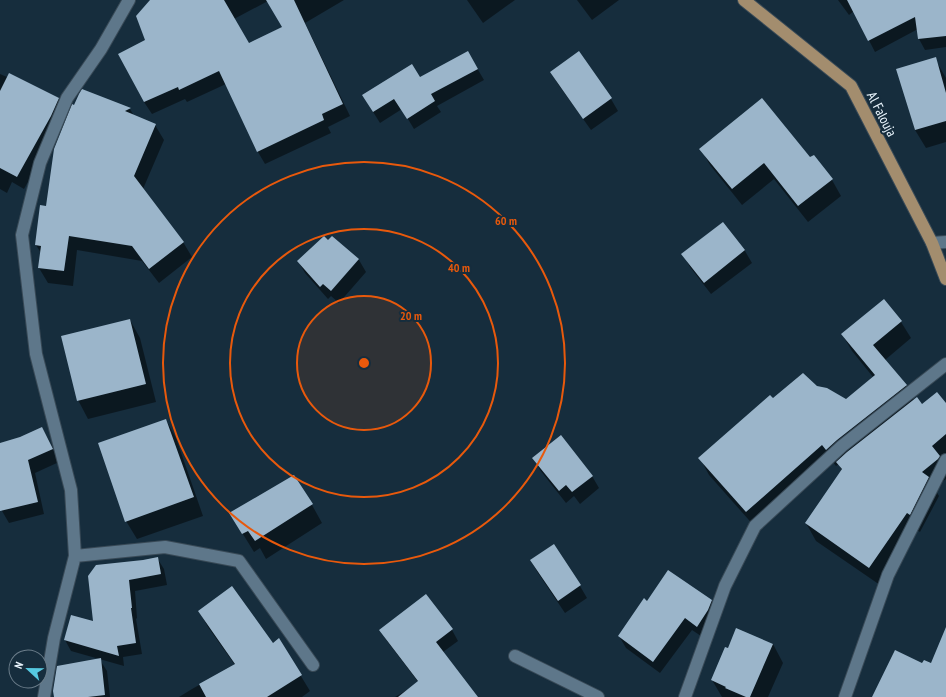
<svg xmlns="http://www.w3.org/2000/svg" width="946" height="697" viewBox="0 0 946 697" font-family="'PT Sans Narrow',sans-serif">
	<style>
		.shadow { fill: #0007; fill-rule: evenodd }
		.building { fill: #9bb5ca }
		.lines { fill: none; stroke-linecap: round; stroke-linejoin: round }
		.minor-casing { stroke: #394a57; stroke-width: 14 }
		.major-casing { stroke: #394a57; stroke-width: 14 }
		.minor { stroke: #5e778a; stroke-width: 12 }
		.major { stroke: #a38d6e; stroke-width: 12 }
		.ring { fill: none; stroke: #e8590c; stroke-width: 2 }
		.labels { text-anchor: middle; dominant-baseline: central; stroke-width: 4; stroke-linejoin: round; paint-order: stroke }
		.street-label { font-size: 14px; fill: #eaf5fd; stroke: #162d3d }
		.centre { fill: #e8590c; stroke: #162d3d; stroke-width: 2 }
		.ring-label { font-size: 12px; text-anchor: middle; font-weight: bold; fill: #e8590c; stroke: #162d3d; stroke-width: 4; stroke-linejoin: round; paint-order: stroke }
	</style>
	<rect width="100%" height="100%" fill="#162d3d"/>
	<path class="shadow" d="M152,0H344L305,23L350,116L328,127L331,133L265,164L258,152L226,84L187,102L185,99L152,114L144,102L146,40ZM268,1L283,27L249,44L234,19Z
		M467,0H515L483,23Z
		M577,0H619L592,20Z
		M838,0H946V47L925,50L919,39L918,29L875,52L854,11L849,15Z
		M935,59L946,78V142L926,148L915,130L898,70Z
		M474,63L484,80L437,106L441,112L414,129L402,109L380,123L370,107L420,78Z
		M551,72L611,99L618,111L591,130L558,84Z
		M0,74L58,99L65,111L58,128L24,189L12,182L7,193L0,189Z
		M83,90L130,109L134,116L155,125L164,140L143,189L183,242L192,257L159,283L142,261L77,250L73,286L48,283L39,268L41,253L36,245L75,107Z
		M701,149L810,159L832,180L841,196L808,222L774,179L742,205L710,165Z
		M723,223L745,251L752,263L711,294L690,267L683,254Z
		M332,237L359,260L366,272L339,303L331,296L328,299L305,273L298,261L328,242Z
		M130,320L140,338L156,402L88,419L78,400Z
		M901,322L911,338L885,360L906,386L914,400L922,405H946V479L934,488L939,496L920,532L917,530L880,585L816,541L806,523L842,471L839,464L836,466L832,461L756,528L709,475L700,458L772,399L816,387L846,400L873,377L852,351L842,334Z
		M166,420L176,438L203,516L137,539L126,521Z
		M42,428L49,440L59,462L35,473L44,514L9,523L2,511V508H0V444L20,438Z
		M533,458L592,476L599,488L580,504L574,496L566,503L540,470Z
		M312,505L322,523L266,559L260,548L254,552L233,518Z
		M553,546L580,586L587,598L565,613L538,573L531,561Z
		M157,558L164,569L167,585L135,591L137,618L136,619L142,654L123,657L124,666L71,651L65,640L94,623L89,577Z
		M425,596L452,630L458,641L443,652L477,697H395L419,683L387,641L381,631Z
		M711,600L719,613L704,638L692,630L660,673L626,648L619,636L648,602Z
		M199,611L273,644L279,640L310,691L302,697H179L192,689L235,665L208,627Z
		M773,644L783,663L768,697H722L712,680Z
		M100,660L107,671L110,697H55Z"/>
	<path class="building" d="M150,0H224L249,43L282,27L266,0H294L343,104L322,114L324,120L257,152L219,71L179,90L178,87L144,102L118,54L145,40L136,16Z
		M847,0H946V36L918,39L915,17L868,41Z
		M468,51L478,69L431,94L435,101L407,119L394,99L373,112L362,95L412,64L420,77Z
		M579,51L612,98L583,119L550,72Z
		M936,57L946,93V121L915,130L896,69Z
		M9,73L59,98L51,116L17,177L0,168V91Z
		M82,89L131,108L125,111L156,124L134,176L184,242L149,269L132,246L69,236L64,271L38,268L41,246L35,245L40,205L46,206L54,149L72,104L74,105L79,94Z
		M762,98L810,157L814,155L833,179L798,206L764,163L732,189L699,149Z
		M723,222L745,250L704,283L681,254Z
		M324,236L328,240L332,236L359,259L331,291L323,284L320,287L297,261Z
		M884,299L902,321L873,345L907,385L837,440L826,450L822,445L746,512L698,458L770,395L773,398L803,373L817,386L827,388L846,399L875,375L841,334Z
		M130,319L146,384L77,401L61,336Z
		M937,392L946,403V434L932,446L940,456L938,459L922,472L929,477L910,515L907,513L869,568L805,523L842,469L836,462L847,452L917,397L922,404Z
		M166,419L194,497L125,522L98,443Z
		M42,427L53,449L28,460L38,502L0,511V443L20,437Z
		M561,435L593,476L572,492L566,485L559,491L532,458Z
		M294,475L313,504L255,541L248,531L242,534L229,513Z
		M554,544L581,585L558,601L530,560Z
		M158,557L161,574L129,580L132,608H131L136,643L117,646L119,656L64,640L71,615L93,621L88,576L96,565L143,560Z
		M668,570L712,600L708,610L697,627L685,618L653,662L618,636L644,598L647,601Z
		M232,586L273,643L279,638L302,675L267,697H206L199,684L235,664L198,611Z
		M426,594L453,629L436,642L478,697H398L418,681L379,630Z
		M946,627V697H872L895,650L922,663L924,660L931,663Z
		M736,628L773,644L750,697H746L725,688L726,687L711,680L725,647L728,648Z
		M101,658L105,695L88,697H54L53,691L57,666Z"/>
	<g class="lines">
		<g class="minor-casing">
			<path id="minor" d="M932,243L946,242
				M75,556L165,547L239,561L313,665
				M515,656L598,697
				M44,697L54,638L75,556L71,490L36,354L22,235L40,163L67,98L101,49L129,0
				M685,697L725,586L755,526L842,446L946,364
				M845,697L888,575L946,460"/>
		</g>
		<g class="major-casing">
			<path id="major" d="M744,0L851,86L932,243L946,279"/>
		</g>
		<use href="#minor" class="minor"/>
		<use href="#major" class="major"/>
	</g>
	<circle cx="364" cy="363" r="67" fill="#e8590c" fill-opacity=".12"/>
	<g class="ring">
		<circle cx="364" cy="363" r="67"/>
		<circle cx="364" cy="363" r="134"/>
		<circle cx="364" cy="363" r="201"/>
	</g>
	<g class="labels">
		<g class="street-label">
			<text transform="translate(882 114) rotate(63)">Al Falouja</text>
		</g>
	</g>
	<circle cx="364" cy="363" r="6" class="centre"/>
	<g class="ring-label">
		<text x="506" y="225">60 m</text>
		<text x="459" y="272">40 m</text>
		<text x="411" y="320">20 m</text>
	</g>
	<g transform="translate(28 669) rotate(292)"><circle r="19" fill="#162d3d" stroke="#6b7d8a"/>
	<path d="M0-3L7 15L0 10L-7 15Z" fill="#56c9e1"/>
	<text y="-6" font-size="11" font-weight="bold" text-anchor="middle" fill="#eaf5fd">N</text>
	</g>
</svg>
